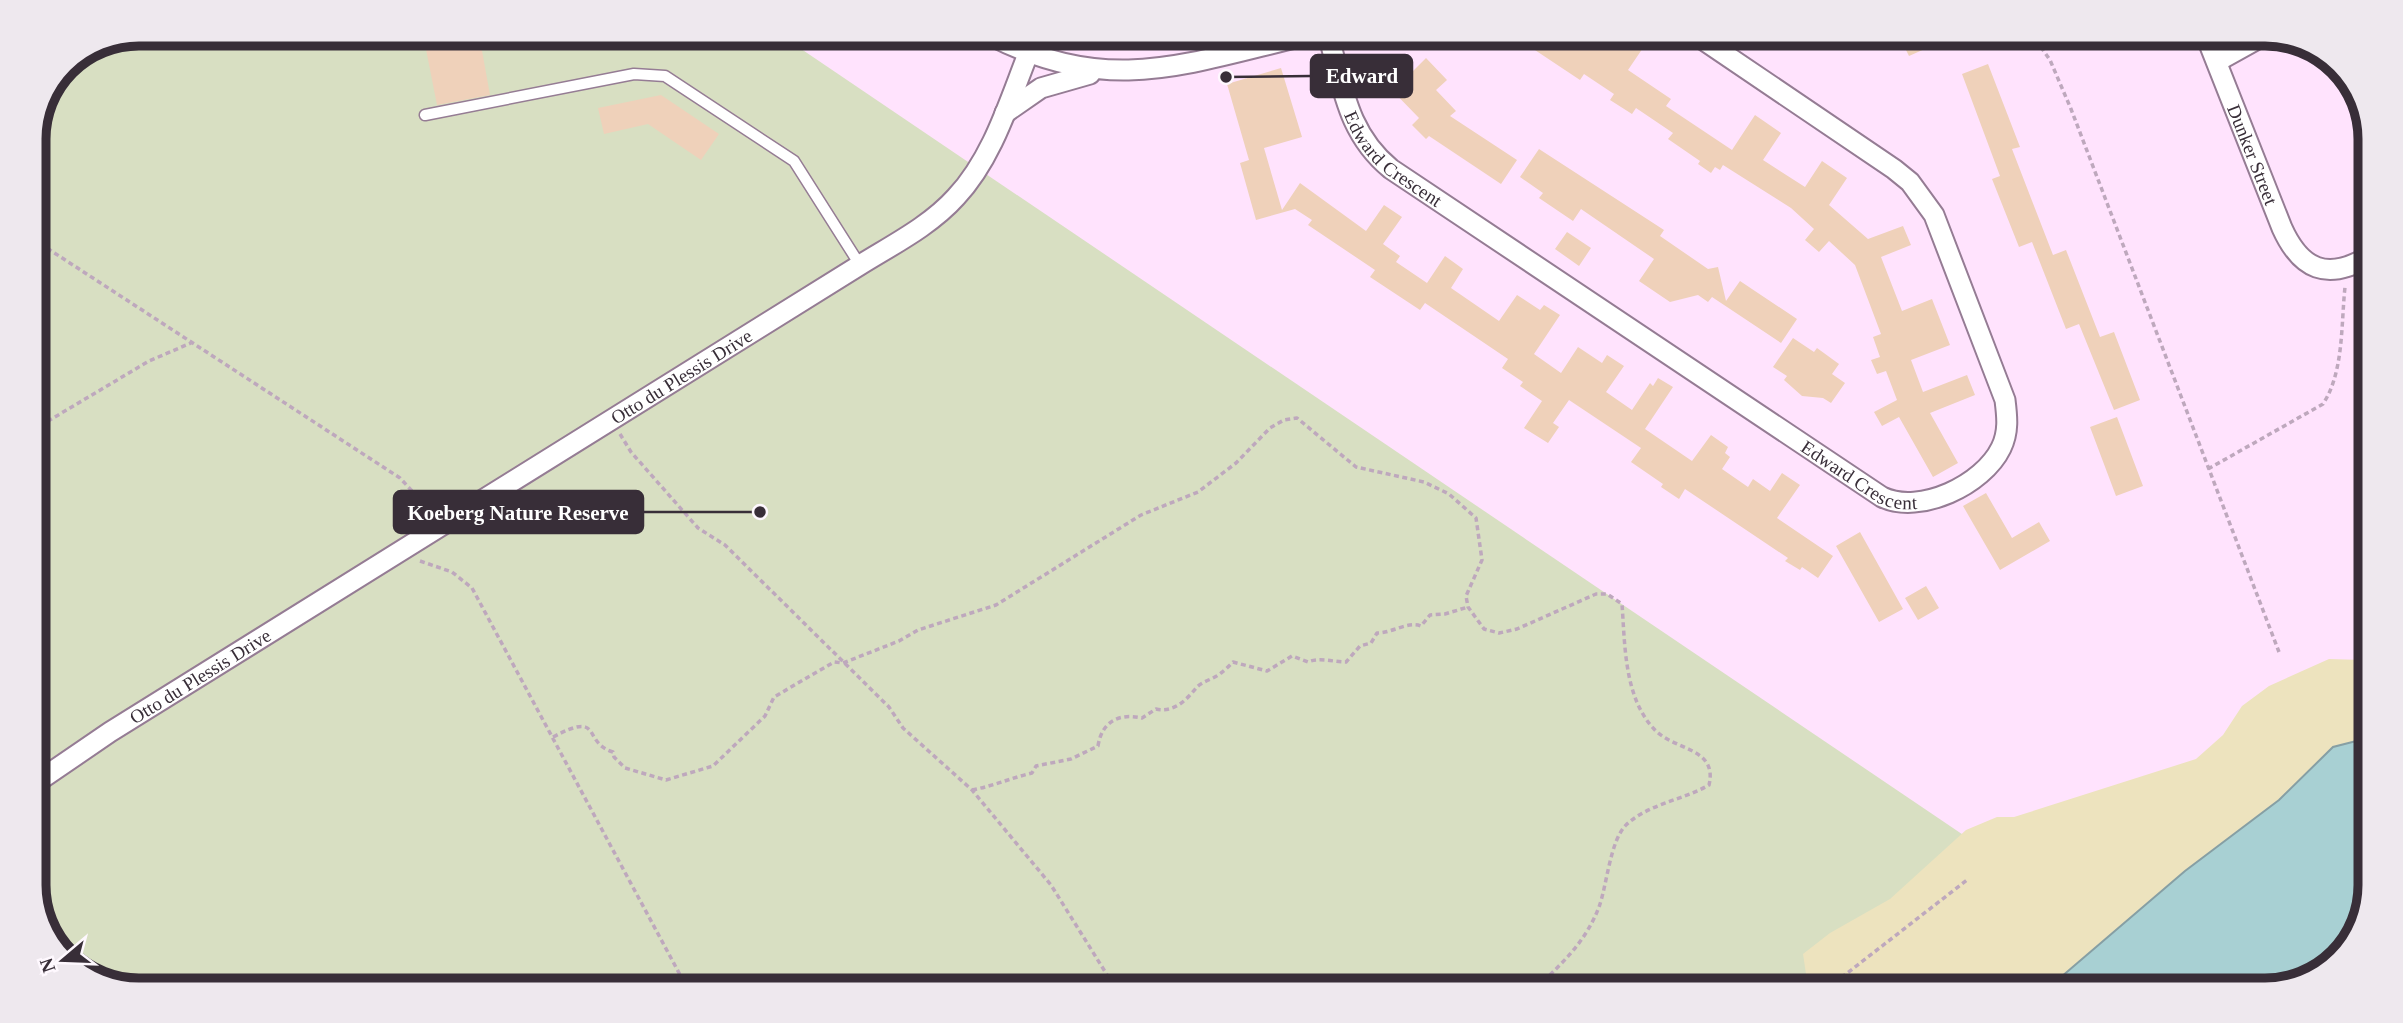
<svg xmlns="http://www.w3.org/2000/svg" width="2403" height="1023" viewBox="0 0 2403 1023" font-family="'Times New Roman',serif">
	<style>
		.green { fill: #d8dfc2 }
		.sand { fill: #ede3be }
		.water { fill: #a8d0d3; stroke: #869fa4; stroke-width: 2 }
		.building { fill: #efd1ba }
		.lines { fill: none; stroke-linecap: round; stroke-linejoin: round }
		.service-casing { stroke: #957c94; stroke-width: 13 }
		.minor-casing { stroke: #957c94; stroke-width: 23 }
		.path { stroke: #bea8bd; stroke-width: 3.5; stroke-dasharray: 5 3.5; stroke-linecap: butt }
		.service { stroke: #fff; stroke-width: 10 }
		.minor { stroke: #fff; stroke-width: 19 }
		.labels { text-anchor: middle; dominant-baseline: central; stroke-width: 5; stroke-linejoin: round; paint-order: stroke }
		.street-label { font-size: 19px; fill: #382e38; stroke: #fef8fe }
		.rim { fill: none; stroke: #382e38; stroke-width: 9 }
		.leader { fill: none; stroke: #382e38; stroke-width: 2.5 }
		.callout-dot { fill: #382e38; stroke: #fef8fe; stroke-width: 2.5 }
		.callout { fill: #382e38; stroke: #382e38; stroke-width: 2.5 }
		.callout-label { font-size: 21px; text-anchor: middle; font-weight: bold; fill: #fff }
	</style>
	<rect width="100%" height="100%" fill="#ffe3fd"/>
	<path class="green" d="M139,33L782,36L2049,893L1942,989L99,982L55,948L34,892L33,132L64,64Z"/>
	<path class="sand" d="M2329,659L2364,660L2362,924L2323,972L2265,990L1794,988L1806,974L1803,954L1830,933L1890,899L1966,830L1997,817H2014L2196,759L2223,735L2242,706L2269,686Z"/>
	<path class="water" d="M2364,739L2362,924L2323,972L2265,990L2047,989L2185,871L2279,800L2333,747Z"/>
	<path class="building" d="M423,34H479L490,95L437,105Z
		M1517,38H1566L1577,45L1582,38L1649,39L1628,70L1671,99L1666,106L1732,150L1755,115L1781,133L1763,160L1805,187L1822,161L1847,178L1829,205L1868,239L1903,226L1911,245L1881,257L1902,311L1932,299L1950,345L1911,360L1923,392L1967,375L1975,395L1930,413L1958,463L1933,477L1899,417L1882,426L1874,412L1897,400L1886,371L1877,374L1871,360L1880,357L1873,337L1881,334L1855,265L1829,241L1819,252L1805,240L1814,229L1791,208L1723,165L1720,170L1715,167L1711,173L1698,164L1700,161L1668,139L1673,133L1636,108L1632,114L1610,100L1614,94L1584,74L1580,80Z
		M1901,40H1945L1909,56Z
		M1426,58L1447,80L1436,90L1456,111L1450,116L1517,160L1501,184L1429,136L1426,139L1412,125L1419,118L1385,83L1406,63L1413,71Z
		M1988,64L2020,147L2012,149L2053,255L2066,250L2100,337L2114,332L2140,400L2114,410L2079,324L2066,329L2032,242L2019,247L1992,179L2000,176L1962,74Z
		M1281,68L1302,137L1264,148L1282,210L1300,183L1366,231L1384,205L1402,217L1383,244L1400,256L1396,262L1427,283L1445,256L1463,269L1451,288L1499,321L1517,295L1540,310L1544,305L1560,315L1534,354L1561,373L1578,347L1602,363L1607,355L1624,366L1606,392L1632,410L1650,383L1653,386L1658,378L1673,387L1645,429L1692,461L1711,435L1728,447L1725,453L1730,457L1722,469L1748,487L1753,479L1770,491L1782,473L1800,485L1777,518L1833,556L1818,578L1802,567L1800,570L1785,561L1788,558L1685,489L1679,499L1661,487L1663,484L1631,462L1641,448L1569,400L1553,423L1559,427L1548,443L1524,428L1542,401L1520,386L1523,382L1502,368L1508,359L1425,303L1420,310L1370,277L1375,270L1308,225L1312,220L1295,209L1256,220L1240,163L1249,160L1227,84Z
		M661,95L719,134L701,160L648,124L604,134L598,108Z
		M1539,149L1664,230L1660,236L1708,269L1718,267L1726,301L1740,281L1797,319L1781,343L1712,297L1708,302L1698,295L1670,302L1639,281L1654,259L1581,209L1573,221L1539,198L1543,193L1520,177Z
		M1567,232L1591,248L1579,266L1555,249Z
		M1793,338L1814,352L1817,348L1839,364L1832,374L1845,383L1831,403L1823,398L1802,396L1784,380L1787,376L1773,367Z
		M2117,417L2143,486L2116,496L2090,427Z
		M1986,493L2012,538L2039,522L2050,541L2000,570L1963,506Z
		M1860,532L1903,609L1879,622L1836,546Z
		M1926,586L1939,608L1918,620L1905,598Z"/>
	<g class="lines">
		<g class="service-casing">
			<path id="service" d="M425,115L634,74L665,76L794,161L860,265"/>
		</g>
		<g class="minor-casing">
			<g id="minor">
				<path d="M992,36C1107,95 1182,65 1299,37"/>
				<path id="s1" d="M1329,38C1343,88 1348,134 1391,169L1882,497C1920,515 1983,485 2001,448C2009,432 2007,416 2005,400L1934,215L1910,182L1894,169L1702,39"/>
				<path id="s2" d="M2208,41L2282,228C2301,270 2327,281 2368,257"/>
				<path d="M2218,61L2254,41"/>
				<path d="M1005,113L1041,88L1090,74"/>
				<path id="s3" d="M34,784L110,732L860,265C892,245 930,226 956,197C992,159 1009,102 1028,54"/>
			</g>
		</g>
		<path class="path" d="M2036,40L2050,60L2071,109L2279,652
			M33,239L400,478L413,492L419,519
			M33,430L149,361L191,343
			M620,434L631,452L698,528L725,545L889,707L903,728L972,790L1051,885L1114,986
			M2208,469L2323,404C2344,372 2341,324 2345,287
			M420,561L452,572L472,588L685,984
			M553,737C604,710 581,742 613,752L614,757L625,768L666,780L713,766L765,716L774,697L834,662L843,663L899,641L918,630L996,605L1141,515L1198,492L1236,463L1270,428L1284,420L1297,418L1356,467L1424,482L1449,494L1476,518L1482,560L1466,596L1468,607L1484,629L1499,633L1517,629L1596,594H1607L1622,604C1625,645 1624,697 1654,729C1674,751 1718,747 1709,785C1683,800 1648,804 1626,825C1610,841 1607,885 1599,907C1586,941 1563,963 1537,987
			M972,790C993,786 1011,778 1032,773L1036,766L1071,759L1098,746C1102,721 1119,713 1142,718L1156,709C1175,713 1187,699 1197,687C1203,681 1214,679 1221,673C1225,670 1229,666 1233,662L1267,671L1292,656L1308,662C1320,657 1333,662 1346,662L1360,646L1371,643L1377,633C1392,633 1408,621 1421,626L1430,615L1445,614L1468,607
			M1828,988L1967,880"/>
		<use href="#service" class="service"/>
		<use href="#minor" class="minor"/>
	</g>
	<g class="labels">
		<g class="street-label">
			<text stroke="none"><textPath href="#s1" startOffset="142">Edward Crescent</textPath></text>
			<text stroke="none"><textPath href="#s2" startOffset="122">Dunker Street</textPath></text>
			<text stroke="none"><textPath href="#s3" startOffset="765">Otto du Plessis Drive</textPath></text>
			<text stroke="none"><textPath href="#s1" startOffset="709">Edward Crescent</textPath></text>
			<text stroke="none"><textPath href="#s3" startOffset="198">Otto du Plessis Drive</textPath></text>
		</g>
	</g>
	<path d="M0 0H2403V1023H0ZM139 46H2265A93 93 0 0 1 2358 139V885A93 93 0 0 1 2265 978H139A93 93 0 0 1 46 885V139A93 93 0 0 1 139 46Z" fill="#eee8ee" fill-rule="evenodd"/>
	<path class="rim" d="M139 46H2265A93 93 0 0 1 2358 139V885A93 93 0 0 1 2265 978H139A93 93 0 0 1 46 885V139A93 93 0 0 1 139 46Z"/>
	<path class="leader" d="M1226 77L1311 76M760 512L643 512"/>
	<g class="callout-dot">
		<circle cx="1226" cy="77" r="7"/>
		<circle cx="760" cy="512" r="7"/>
	</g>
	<g class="callout">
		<rect x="1311" y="55" width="101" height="42" rx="7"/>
		<rect x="394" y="491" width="249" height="42" rx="7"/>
	</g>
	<g class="callout-label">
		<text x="1362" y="83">Edward</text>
		<text x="518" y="520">Koeberg Nature Reserve</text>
	</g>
	<g transform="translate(63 960) rotate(251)" stroke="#fef8fe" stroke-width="5" paint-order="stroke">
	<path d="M0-5L12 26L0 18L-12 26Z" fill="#382e38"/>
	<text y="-10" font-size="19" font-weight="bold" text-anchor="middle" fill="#382e38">N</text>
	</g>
</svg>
